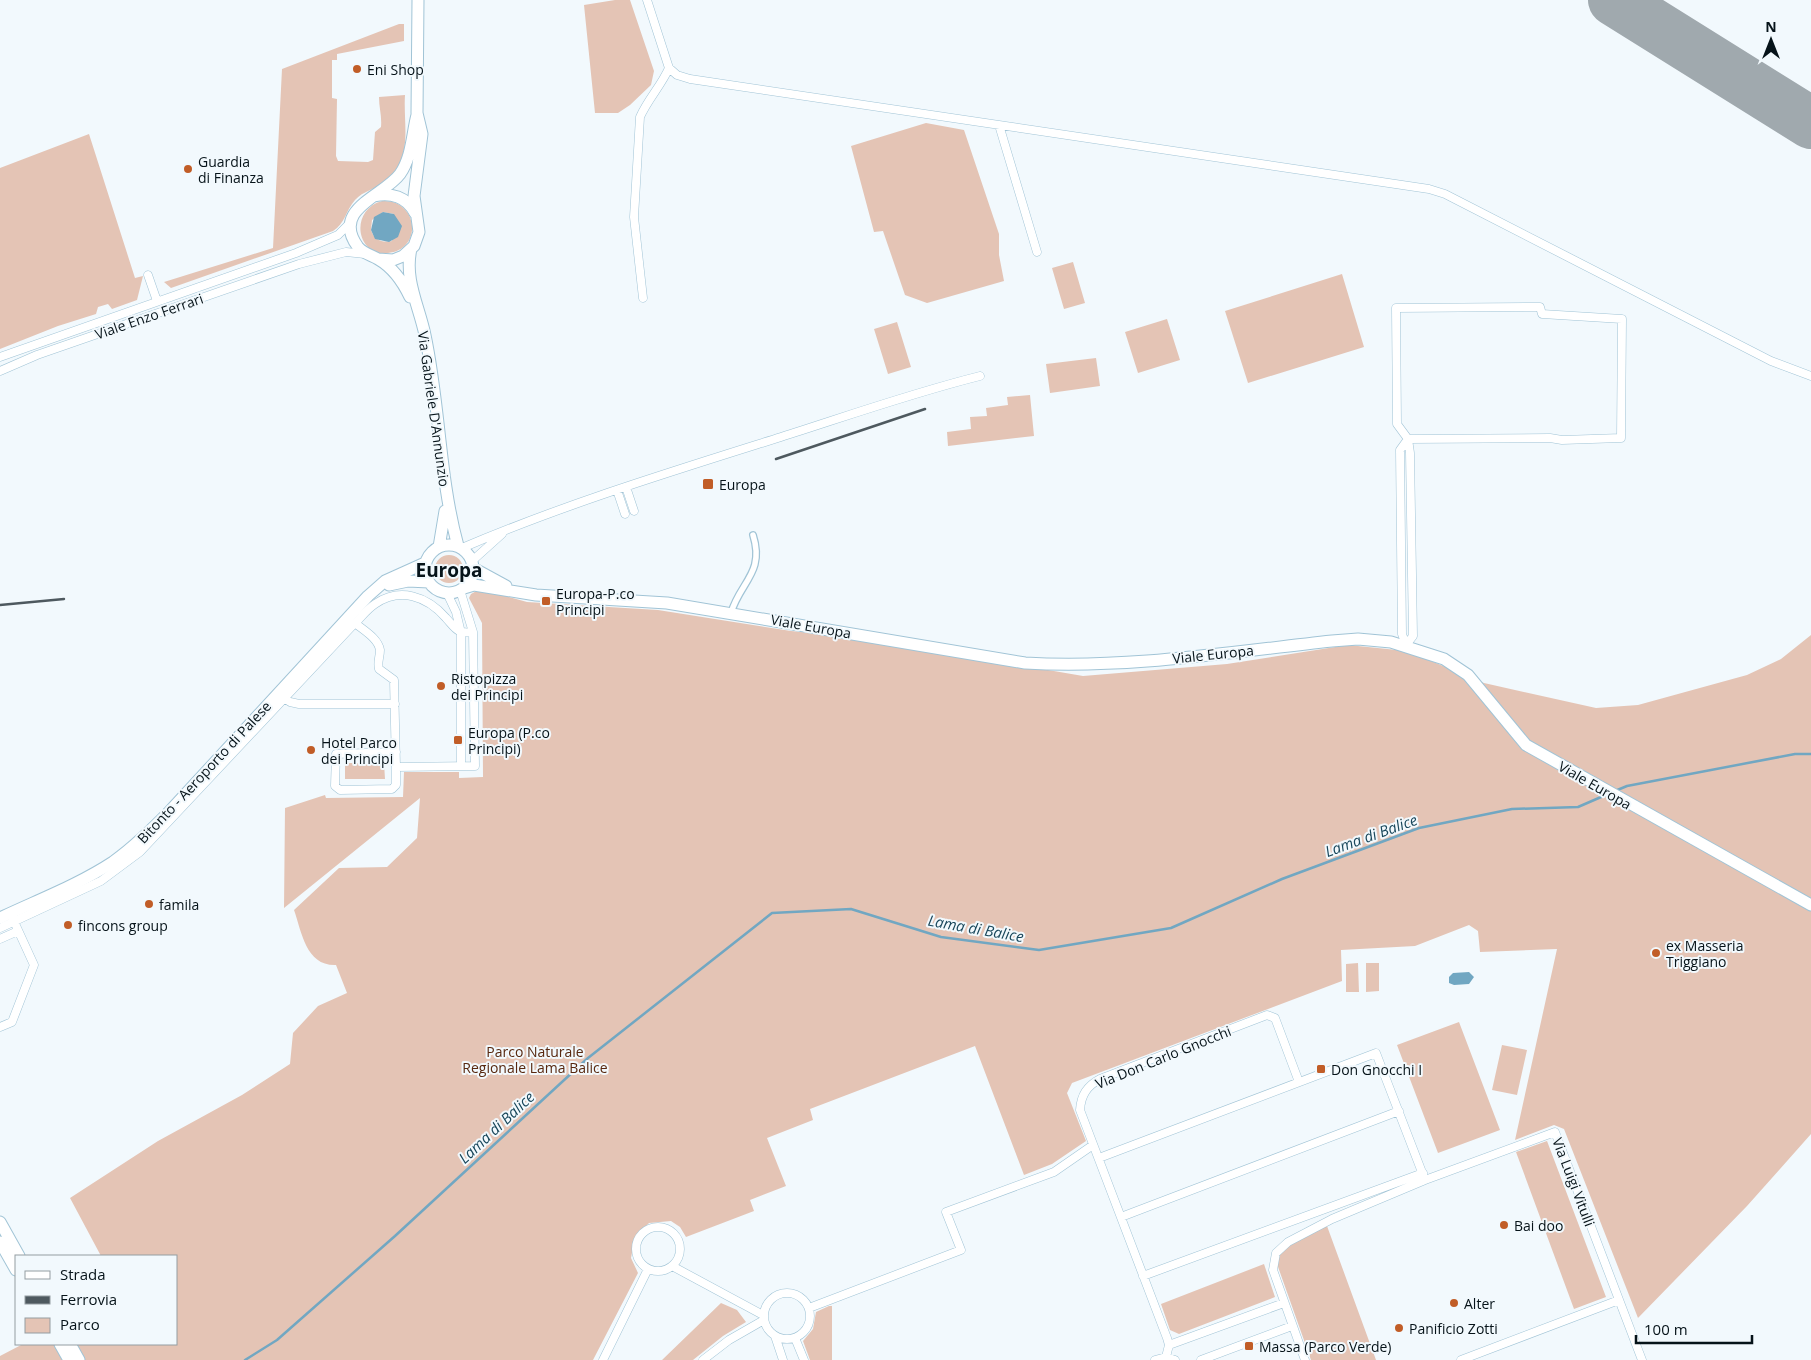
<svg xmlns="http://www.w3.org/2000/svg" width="1811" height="1360" viewBox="0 0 1811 1360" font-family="'Open Sans',sans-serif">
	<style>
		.green { fill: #e4c4b5; fill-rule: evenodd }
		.water { fill: #71a7c2 }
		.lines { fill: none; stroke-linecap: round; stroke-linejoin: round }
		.stream { stroke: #71a7c2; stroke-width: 2.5 }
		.runway { stroke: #a0a9ae; stroke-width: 52 }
		.pedestrian-casing { stroke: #a1c4d6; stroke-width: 8 }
		.minor-casing { stroke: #a1c4d6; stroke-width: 9 }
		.secondary-casing { stroke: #a1c4d6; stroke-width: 13 }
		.pedestrian { stroke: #fff; stroke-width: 5.5 }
		.minor { stroke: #fff; stroke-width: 8 }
		.secondary { stroke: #fff; stroke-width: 11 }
		.rail { stroke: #4e595f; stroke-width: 2.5 }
		.poi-dot { fill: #c15d27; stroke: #f2f9fd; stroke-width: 2 }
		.labels { text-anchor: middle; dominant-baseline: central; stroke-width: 4; stroke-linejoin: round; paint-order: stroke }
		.poi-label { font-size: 14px; fill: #061319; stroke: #f2f9fd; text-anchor: start }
		.street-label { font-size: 14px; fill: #061319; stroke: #f2f9fd }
		.park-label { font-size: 14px; fill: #58280f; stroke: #f2f9fd }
		.water-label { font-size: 15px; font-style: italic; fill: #18465a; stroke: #f2f9fd }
		.district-label { font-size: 19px; font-weight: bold; fill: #061319; stroke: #f2f9fd }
	</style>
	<rect width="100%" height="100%" fill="#f2f9fd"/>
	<path class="green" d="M615,0H630L654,71L651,85L630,105L618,113H595L584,5Z
		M399,24H404V41L337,54V60H332V98L337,99L336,156L338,161L368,162L373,160L375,132L381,127C382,116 379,108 379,97L405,95C403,127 414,158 385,181C376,189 363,191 355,200C346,210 345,224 333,231L171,288L164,282L273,248L282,69Z
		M926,123L964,130L999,234V255L1004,281L927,303L905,295L883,231L874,232L851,146Z
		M89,134L135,278L143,276L137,300L112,309L108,304L98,307L96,314L58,326L0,349V168Z
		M382,201C419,199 423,250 388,253C356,257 349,210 382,201ZM383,212L394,214L392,241C382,243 374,240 371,230L372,220Z
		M1073,262L1085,303L1064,309L1052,268Z
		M1342,274L1364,347L1248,383L1225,311Z
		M1167,319L1180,360L1138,373L1125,332Z
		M897,322L911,367L888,374L874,329Z
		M1096,358L1100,386L1050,393L1046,364Z
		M1030,395L1034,436L948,446L947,432L971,429L970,417L987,416L986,408L1008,405L1007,397Z
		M435 569a14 14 0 1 1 28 0a14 14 0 1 1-28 0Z
		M480,589L527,602L658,610L791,631L861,638L1083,676L1227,664L1348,645L1407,651L1484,683L1596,708L1638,705L1747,675L1781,659L1811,635V1134L1747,1206L1638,1318L1564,1129L1554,1125L1515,1140L1557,949L1480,952L1478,931L1469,925L1415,946L1341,950L1342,981L1072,1083L1067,1093L1086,1141L1052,1164L1024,1175L975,1046L810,1109L813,1120L767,1138L786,1186L750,1200L754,1211L686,1237L680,1227L671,1221L649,1223L635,1237L631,1258L638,1273L593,1360H0V1356L23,1344H176V1256H101L70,1198L158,1141L242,1095L290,1064L293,1033L318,1006L347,993L336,965C306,966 302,933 294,910L339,868L387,867L417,838L420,798L284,908L285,808L325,795L326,798L403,797L404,772H459V778L483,777L482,623L469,598L471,594Z
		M345,763H384L385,779H345Z
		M1358,963L1359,992H1346V964Z
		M1366,963H1379V991L1366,992Z
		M1459,1022L1500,1130L1438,1153L1397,1045Z
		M1502,1045L1527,1050L1517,1095L1492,1090Z
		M1547,1141L1606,1297L1574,1309L1516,1152Z
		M1327,1226L1376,1360H1311L1277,1264L1279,1255L1288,1246Z
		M1264,1264L1275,1297L1179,1334L1170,1330L1161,1304Z
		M721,1303L737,1310L746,1322L723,1336L693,1360H662Z
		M829,1306H832V1360H810L803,1341L813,1329L816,1312Z"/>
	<path class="water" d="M383,212L394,214L402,226L398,237L389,242L375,239L371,230L374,217Z
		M1469,972L1474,977L1469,984L1454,985L1449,983V977L1453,973Z"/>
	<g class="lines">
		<path class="stream" d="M1615,791L1627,786L1795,754H1811
			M245,1360L277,1340L395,1236L588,1058L772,913L851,909L941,937L1039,950L1171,928L1282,879L1419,828L1512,809L1578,807L1608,794"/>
		<path class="runway" d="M1614,0L1811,123"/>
		<g class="pedestrian-casing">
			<path id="pedestrian" d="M731,613C740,582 765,573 753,535"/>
		</g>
		<g class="minor-casing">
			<path id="minor" d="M647,0L669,68L677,75L690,79L1429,189L1445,194L1771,361L1811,376
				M999,125L1037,252
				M148,275L157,301
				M643,298L634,217L640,117C648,99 661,86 669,68
				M0,357L296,253L338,235L351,222
				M0,371L37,355L299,264L346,252L365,254
				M626,487L634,511
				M617,490L625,514
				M462,548C565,504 673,471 781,437C847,416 912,393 980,376
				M472,561L502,534
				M447,593L456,612L461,633V766
				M352,626C360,619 366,610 375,604C400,587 427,596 446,618C456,629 457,634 473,632
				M1406,645L1413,636L1410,453L1408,439L1397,424L1396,308L1540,307L1542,314L1622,319L1621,438L1562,440L1550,438L1408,439
				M1406,645L1402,634L1400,450L1408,439
				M281,696L290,702L299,704H395
				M396,752L336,754L335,786L340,790L392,789L396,785V767
				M0,928L101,881L140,852L355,623C363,630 378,638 380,650C380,657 377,662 379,669L394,680L396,767L475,766L473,632L460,590
				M0,939L18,931
				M0,1027L12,1022L34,965L12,917
				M1099,1158L1376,1053L1425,1180
				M1121,1217L1399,1111
				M636 1249a22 22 0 1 1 44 0a22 22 0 1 1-44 0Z
				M672,1266L763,1315
				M1143,1276L1423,1173
				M764 1316a23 23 0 1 1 46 0a23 23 0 1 1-46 0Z
				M809,1308L961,1250L946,1212L1054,1172L1093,1145
				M775,1336L783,1360
				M795,1338L804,1360
				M1169,1345L1284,1303
				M1166,1357L1169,1345L1167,1338L1080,1110C1081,1095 1087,1086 1100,1079L1267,1015L1275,1018L1299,1082
				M603,1360L648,1269
				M703,1360L729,1340L764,1320
				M1155,1360L1166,1357L1175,1360
				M1201,1360L1292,1326
				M1305,1360L1273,1270L1276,1253L1288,1242L1332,1219L1425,1180L1555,1132L1642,1360
				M1461,1360L1619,1300"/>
		</g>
		<g class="secondary-casing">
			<path id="secondary" d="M374,196C391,192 407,197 415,213
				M411,249C404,279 419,306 425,335C440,405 439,477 458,546
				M378,259L393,260L403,256L414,246L419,232L414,196L422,134L417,113L418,0
				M410,297C403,282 392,267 378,259C371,255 364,254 358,247C330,209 384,196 400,174C412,157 412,134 417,115
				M425 569a24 24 0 1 1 48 0a24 24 0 1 1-48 0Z
				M439,547L445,511
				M473,568L506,586
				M389,585L408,581L429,582
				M464,588L474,585L536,595L667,603L1025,663C1128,669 1230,652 1332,641L1358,639L1391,642L1444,659L1468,675L1526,745L1811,905
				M0,918C38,900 78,885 113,862C134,847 152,829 170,811L368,596L385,581L425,563
				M0,1222L19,1256
				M0,1242L16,1270
				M60,1344L69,1360
				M70,1344L79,1360"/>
		</g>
		<use href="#pedestrian" class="pedestrian"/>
		<use href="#minor" class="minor"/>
		<use href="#secondary" class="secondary"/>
		<path class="rail" d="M776,459L925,409
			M0,605L64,599"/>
	</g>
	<g class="poi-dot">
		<circle cx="357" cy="69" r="5"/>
		<circle cx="188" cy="169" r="5"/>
		<rect x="702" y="478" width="12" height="12" rx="2.5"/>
		<rect x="541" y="596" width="10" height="10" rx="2.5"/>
		<circle cx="441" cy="686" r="5"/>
		<rect x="453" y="735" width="10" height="10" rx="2.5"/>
		<circle cx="311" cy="750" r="5"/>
		<circle cx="149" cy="904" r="5"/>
		<circle cx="68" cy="925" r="5"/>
		<circle cx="1656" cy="953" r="5"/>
		<rect x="1316" y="1064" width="10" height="10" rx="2.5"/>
		<circle cx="1504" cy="1225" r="5"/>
		<circle cx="1454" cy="1303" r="5"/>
		<circle cx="1399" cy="1328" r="5"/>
		<rect x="1244" y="1341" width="10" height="10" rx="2.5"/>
	</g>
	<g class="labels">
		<g class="poi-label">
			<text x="367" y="69">Eni Shop</text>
			<text x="198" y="161">Guardia<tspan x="198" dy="16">di Finanza</tspan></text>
			<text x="719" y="484">Europa</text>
			<text x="556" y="593">Europa-P.co<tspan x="556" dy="16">Principi</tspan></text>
			<text x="451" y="678">Ristopizza<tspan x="451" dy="16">dei Principi</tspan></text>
			<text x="468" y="732">Europa (P.co<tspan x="468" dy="16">Principi)</tspan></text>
			<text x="321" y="742">Hotel Parco<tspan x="321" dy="16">dei Principi</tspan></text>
			<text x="159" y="904">famila</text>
			<text x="78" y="925">fincons group</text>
			<text x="1666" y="945">ex Masseria<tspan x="1666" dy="16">Triggiano</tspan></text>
			<text x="1331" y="1069">Don Gnocchi I</text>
			<text x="1514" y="1225">Bai doo</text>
			<text x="1464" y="1303">Alter</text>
			<text x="1409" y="1328">Panificio Zotti</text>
			<text x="1259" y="1346">Massa (Parco Verde)</text>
		</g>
		<g class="street-label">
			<text transform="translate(149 316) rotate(-19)">Viale Enzo Ferrari</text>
			<text transform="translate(434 409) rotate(82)">Via Gabriele D'Annunzio</text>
			<text transform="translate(811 626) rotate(10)">Viale Europa</text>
			<text transform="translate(1213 654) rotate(-6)">Viale Europa</text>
			<text transform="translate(204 772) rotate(-47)">Bitonto - Aeroporto di Palese</text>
			<text transform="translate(1595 785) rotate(30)">Viale Europa</text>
			<text transform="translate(1163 1057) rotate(-22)">Via Don Carlo Gnocchi</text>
			<text transform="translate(1574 1182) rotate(69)">Via Luigi Vitulli</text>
		</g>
		<g class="park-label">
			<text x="535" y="1051">Parco Naturale<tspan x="535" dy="16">Regionale Lama Balice</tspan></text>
		</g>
		<g class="water-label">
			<text transform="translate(1371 835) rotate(-20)">Lama di Balice</text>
			<text transform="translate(976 928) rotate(10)">Lama di Balice</text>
			<text transform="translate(496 1127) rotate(-43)">Lama di Balice</text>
		</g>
		<g class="district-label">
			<text x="449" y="570">Europa</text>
		</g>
	</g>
	<rect x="15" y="1255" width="162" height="90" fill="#f2f9fd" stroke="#949da2"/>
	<rect x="25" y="1271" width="25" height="8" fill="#ffffff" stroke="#949da2"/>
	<text x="60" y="1280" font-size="15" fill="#061319">Strada</text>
	<rect x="25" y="1296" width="25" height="8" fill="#4e595f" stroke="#949da2"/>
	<text x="60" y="1305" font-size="15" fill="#061319">Ferrovia</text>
	<rect x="25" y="1318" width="25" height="15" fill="#e4c4b5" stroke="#949da2"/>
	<text x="60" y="1330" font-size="15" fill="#061319">Parco</text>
	<g transform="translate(1771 40)" stroke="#f2f9fd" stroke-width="4" paint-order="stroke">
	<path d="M0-4L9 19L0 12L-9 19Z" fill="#061319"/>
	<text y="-8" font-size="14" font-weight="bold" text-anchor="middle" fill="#061319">N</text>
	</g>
	<path d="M1636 1335v8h116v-8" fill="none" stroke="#061319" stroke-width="2.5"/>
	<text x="1644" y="1335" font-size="15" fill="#061319" stroke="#f2f9fd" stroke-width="4" paint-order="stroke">100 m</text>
</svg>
